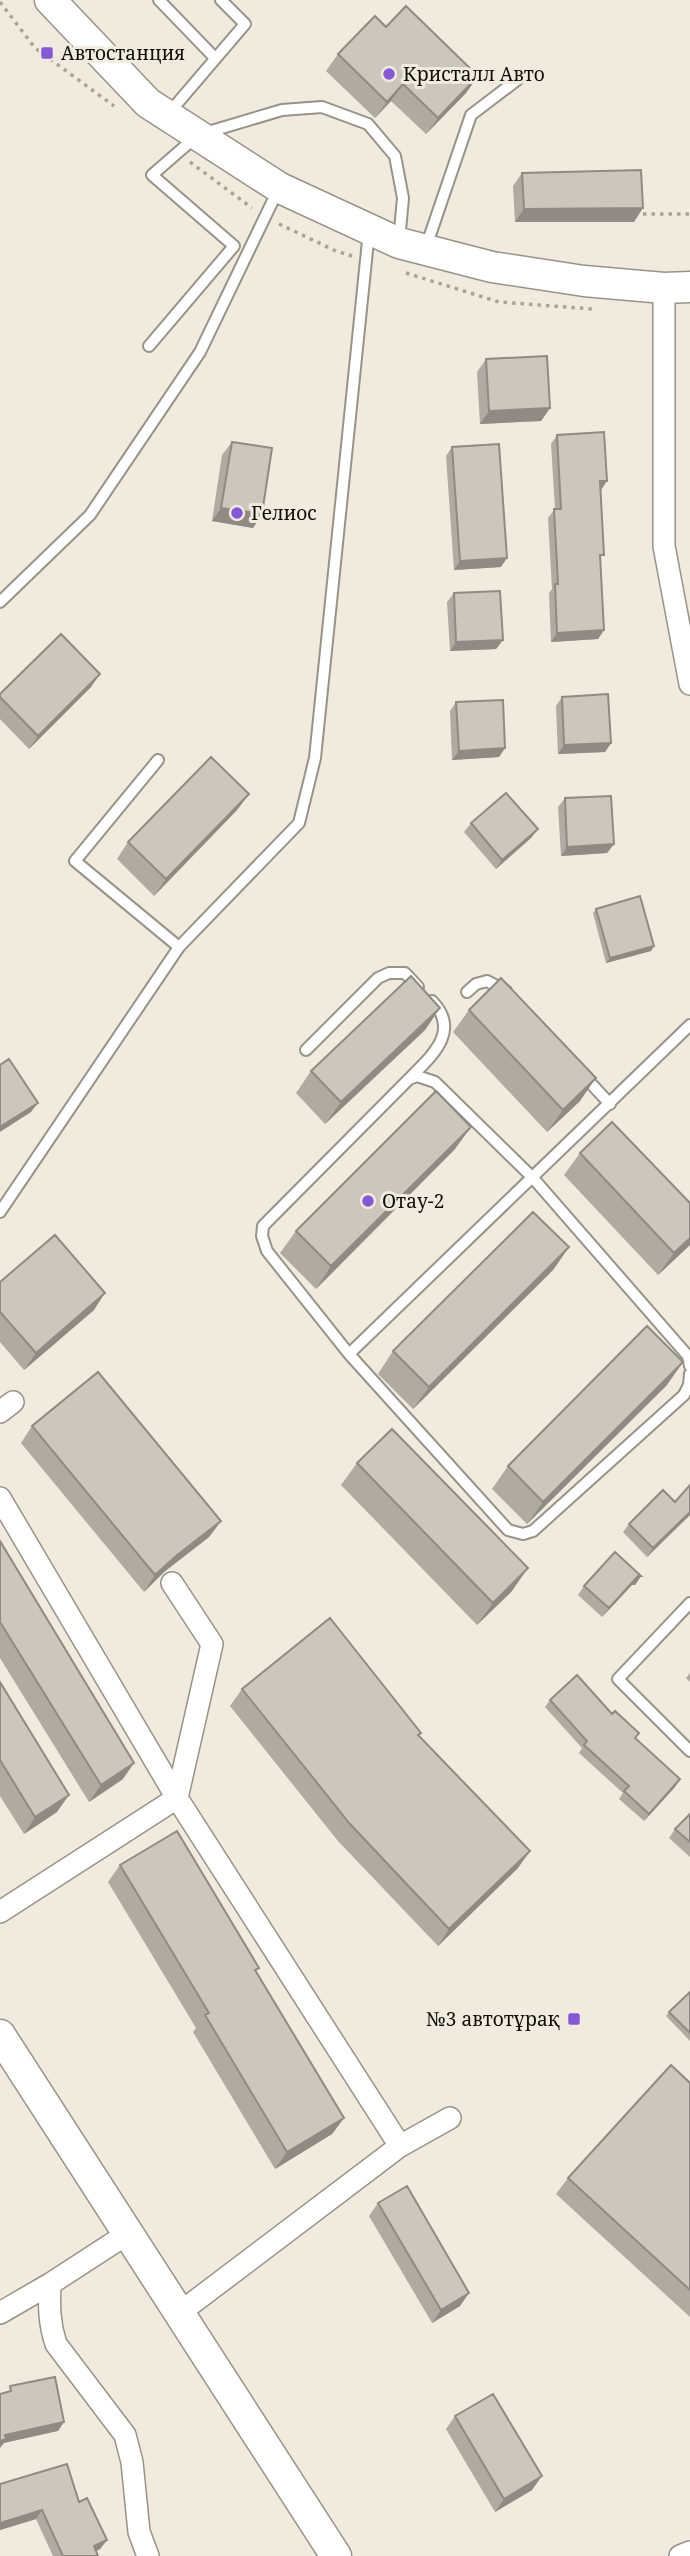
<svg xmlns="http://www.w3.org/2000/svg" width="690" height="2556" viewBox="0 0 690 2556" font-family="'Noto Serif',serif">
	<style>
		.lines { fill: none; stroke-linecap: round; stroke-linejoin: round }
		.service-casing { stroke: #989389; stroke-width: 14 }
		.minor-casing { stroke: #989389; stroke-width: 24 }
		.secondary-casing { stroke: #989389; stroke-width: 33 }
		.path { stroke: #a9a49b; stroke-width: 3.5; stroke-dasharray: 3.5 5; stroke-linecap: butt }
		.service { stroke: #fff; stroke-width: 10 }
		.minor { stroke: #fff; stroke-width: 21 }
		.secondary { stroke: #fff; stroke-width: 30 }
		.wall { fill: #afaba2 }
		.shaded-wall { fill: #8f8b84 }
		.building { fill: #ccc7bc; stroke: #8f8b84; stroke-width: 2 }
		.poi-dot { fill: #8459d3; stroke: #f0eadf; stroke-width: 2.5 }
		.labels { text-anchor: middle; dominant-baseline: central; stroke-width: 6; stroke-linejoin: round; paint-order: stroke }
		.poi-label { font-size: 19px; fill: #100e0a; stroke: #f0eadf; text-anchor: start }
	</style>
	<rect width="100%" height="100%" fill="#f0eadf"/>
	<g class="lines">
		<g class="service-casing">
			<path id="service" d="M159,0L215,58
				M169,113L245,24L221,0
				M426,247L471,115L517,80
				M149,346L234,246L152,175L198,135L282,110L322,107L368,124L395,156L403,198L399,241
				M0,602L90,515L200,352L278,190
				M158,760L75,861L179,947
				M467,992L476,984L487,981L506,991
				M690,1025L349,1354L508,1530L523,1534L533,1531L684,1395L689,1385L690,1374
				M306,1050L378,978L389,973H405L418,987
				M583,1075L610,1104
				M409,1079C430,1057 462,1032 432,1001
				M0,1212L179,947L299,823L315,758L369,231
				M349,1354L267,1251L262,1236L263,1226L409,1079L417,1076L435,1082L533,1178L688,1356L690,1366
				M690,1603L618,1679L690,1751"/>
		</g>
		<g class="minor-casing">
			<path id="minor" d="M664,288V546L690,684
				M0,1412L13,1402
				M0,1498L177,1798L400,2146
				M0,1912L177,1798L212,1644L172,1583
				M50,2284C49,2306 49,2323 56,2344L125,2435L132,2462L139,2532L148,2556
				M0,2313L50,2284L127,2234
				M178,2314L400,2146L450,2118
				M680,2556L690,2552"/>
		</g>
		<g class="secondary-casing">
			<path id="secondary" d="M50,0L148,103L280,188L399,243L492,267L584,281L664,288L690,287
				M0,2035L336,2556"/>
		</g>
		<path class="path" d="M0,2L35,48L114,106
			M190,162L252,208
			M643,214H690
			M279,224L336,251L352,256
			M406,273L499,302L593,309"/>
		<use href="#service" class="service"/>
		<use href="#minor" class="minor"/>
		<use href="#secondary" class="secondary"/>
	</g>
	<path class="wall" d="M386,27L478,76L466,93L426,134L391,101L375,118L326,71L338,54Z
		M522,173L634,222H515L513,186Z
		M486,359L550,408L541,421L480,424L477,372Z
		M557,435L601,490L600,560L604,630L598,639L551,642L549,593L552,589L548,518L555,509L551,444Z
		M232,442L262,514L253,528L212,521L222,455Z
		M452,447L501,567L454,570L446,456Z
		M454,593L503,640L496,649L450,651L447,602Z
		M91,687L29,749L0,719V694Z
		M562,697L611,743L605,752L558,754L556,706Z
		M456,702L505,748L499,757L452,760L450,711Z
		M249,794L237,810L154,896L117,859L128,842Z
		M565,798L614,844L607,853L561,856L558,807Z
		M471,823L538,829L531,838L496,869L464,832Z
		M596,909L654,946L651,951L606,963L593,913Z
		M440,1008L425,1030L325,1124L296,1093L311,1071Z
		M469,1010L580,1101L547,1132L453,1032Z
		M455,1149L316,1289L280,1253L296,1231Z
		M580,1153L690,1203V1245L658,1275L564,1175Z
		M569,1247L553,1270L413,1409L378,1374L393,1351Z
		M0,1282L94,1310L24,1370L0,1342Z
		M667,1385L527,1524L492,1489L508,1466Z
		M32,1426L221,1521L209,1537L164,1572L144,1592L21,1443Z
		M357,1463L512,1591L477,1625L341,1485Z
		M690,1485V1515L647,1557L623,1532L629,1524L675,1502Z
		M0,1541L123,1779L89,1802L0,1658Z
		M641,1576L635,1585H632L602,1617L578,1595L584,1586Z
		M690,1673V1682L686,1678Z
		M0,1682L57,1812L24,1834L0,1796Z
		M242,1689L421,1733L419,1736L518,1868L438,1946L338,1841L230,1706Z
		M550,1700L635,1739L675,1787L644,1821L619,1799L623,1793L579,1753L582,1748L545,1707Z
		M690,1814V1857L669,1838L675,1829Z
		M120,1865L257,1972L344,2118L332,2134L275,2169L193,2032L196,2028L108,1882Z
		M690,1992V2041L666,2016L669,2012Z
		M690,2083V2317L556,2194L568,2178Z
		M378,2203L460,2306L432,2323L369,2216Z
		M455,2416L532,2490L495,2512L446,2429Z
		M0,2484L79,2502L107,2540L100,2549L96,2551L98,2556H53L36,2519L0,2530Z"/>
	<path class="shaded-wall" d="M478,76L466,93L426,134L438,118Z
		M403,84L391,101L375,118L387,102Z
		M643,208L634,222H515L524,209Z
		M550,408L541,421L480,424L489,411Z
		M600,481H607L601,490H593Z
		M221,508L262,514L253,528L212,521Z
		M507,558L501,567L454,570L460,561Z
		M604,630L598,639L551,642L557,633Z
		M503,640L496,649L450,651L456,642Z
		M100,674L91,687L29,749L38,736Z
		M611,743L605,752L558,754L564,745Z
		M505,748L499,757L452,760L459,751Z
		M249,794L237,810L154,896L166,879Z
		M538,829L531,838L496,869L502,860Z
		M614,844L607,853L561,856L567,847Z
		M654,946L651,951L606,963L610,958Z
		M440,1008L425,1030L325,1124L341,1102Z
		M596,1078L580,1101L547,1132L563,1110Z
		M38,1103L31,1112L0,1132V1127Z
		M471,1127L455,1149L316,1289L331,1266Z
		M690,1238V1245L658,1275L674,1253Z
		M569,1247L553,1270L413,1409L429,1387Z
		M105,1293L94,1310L24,1370L36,1353Z
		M683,1362L667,1385L527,1524L543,1502Z
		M690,1512V1515L647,1557L653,1548Z
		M221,1521L209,1537L164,1572L144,1592L155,1575L176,1556Z
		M528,1568L512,1591L477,1625L493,1603Z
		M638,1576H641L635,1585H632L602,1617L609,1608Z
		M134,1763L123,1779L89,1802L101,1785Z
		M680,1779L675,1787L644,1821L649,1814Z
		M69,1795L57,1812L24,1834L35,1817Z
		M530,1851L518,1868L438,1946L449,1929Z
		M344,2118L332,2134L275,2169L287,2152Z
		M469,2293L460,2306L432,2323L441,2310Z
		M64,2422L58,2431L4,2443L0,2448V2441L5,2435Z
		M542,2476L532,2490L495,2512L504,2499Z
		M42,2510L36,2519L0,2530V2523Z
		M107,2540L100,2549L88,2555L94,2546Z"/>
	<path class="building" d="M406,6L478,76L438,118L403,84L387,102L338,54L375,16L386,27Z
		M641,170L643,208L524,209L522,173Z
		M547,356L550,408L489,411L486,359Z
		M604,432L607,481H600L604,555H600L604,630L557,633L555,584H558L554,509H561L557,435Z
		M232,442L272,448L262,514L221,508Z
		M499,444L507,558L460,561L452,447Z
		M500,591L503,640L456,642L454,593Z
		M61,634L100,674L38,736L0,697V694Z
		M608,694L611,743L564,745L562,697Z
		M503,700L505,748L459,751L456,702Z
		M211,757L249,794L166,879L128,842Z
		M506,793L538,829L502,860L471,823Z
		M611,796L614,844L567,847L565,798Z
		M640,896L654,946L610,958L596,909Z
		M411,976L440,1008L341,1102L311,1071Z
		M501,978L596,1078L563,1110L469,1010Z
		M9,1059L38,1103L0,1127V1065Z
		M436,1091L471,1127L331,1266L296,1231Z
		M612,1122L690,1203V1238L674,1253L580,1153Z
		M533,1212L569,1247L429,1387L393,1351Z
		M55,1235L105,1293L36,1353L0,1312V1282Z
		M647,1326L683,1362L543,1502L508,1466Z
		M98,1372L221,1521L176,1556L155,1575L32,1426Z
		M392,1429L528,1568L493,1603L357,1463Z
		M690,1485V1512L653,1548L629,1524L663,1490L675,1502Z
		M0,1541L134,1763L101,1785L0,1622Z
		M615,1552L641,1576H638L609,1608L584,1586Z
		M330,1618L421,1733L418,1735L530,1851L449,1929L350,1824L242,1689Z
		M577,1675L612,1714L615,1711L639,1733L635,1738L680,1779L649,1814L624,1791L629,1786L584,1745L587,1741L550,1700Z
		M0,1682L69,1795L35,1817L0,1760Z
		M690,1814V1842L675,1829Z
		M177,1831L259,1968L255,1970L344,2118L287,2152L205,2015L209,2013L120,1865Z
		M690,1992V2033L669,2012Z
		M671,2065L690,2083V2290L568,2178Z
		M407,2186L469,2293L441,2310L378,2203Z
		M55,2377L64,2422L5,2435L6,2439L0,2441V2394L11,2391L10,2386Z
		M493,2394L542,2476L504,2499L455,2416Z
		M67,2464L79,2502L87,2498L107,2540L94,2546L98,2556H63L42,2510L0,2523V2484Z"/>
	<g class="poi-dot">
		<rect x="40" y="46" width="14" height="14" rx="3.5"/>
		<circle cx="389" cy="74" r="7"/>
		<circle cx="237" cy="513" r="7"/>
		<circle cx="368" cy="1201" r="7"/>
		<rect x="567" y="2012" width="14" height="14" rx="3.5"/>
	</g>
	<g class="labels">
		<g class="poi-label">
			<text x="61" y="53">Автостанция</text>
			<text x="403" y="74">Кристалл Авто</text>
			<text x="251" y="513">Гелиос</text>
			<text x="382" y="1201">Отау-2</text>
			<text x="560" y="2019" text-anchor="end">№3 автотұрақ</text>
		</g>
	</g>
</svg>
